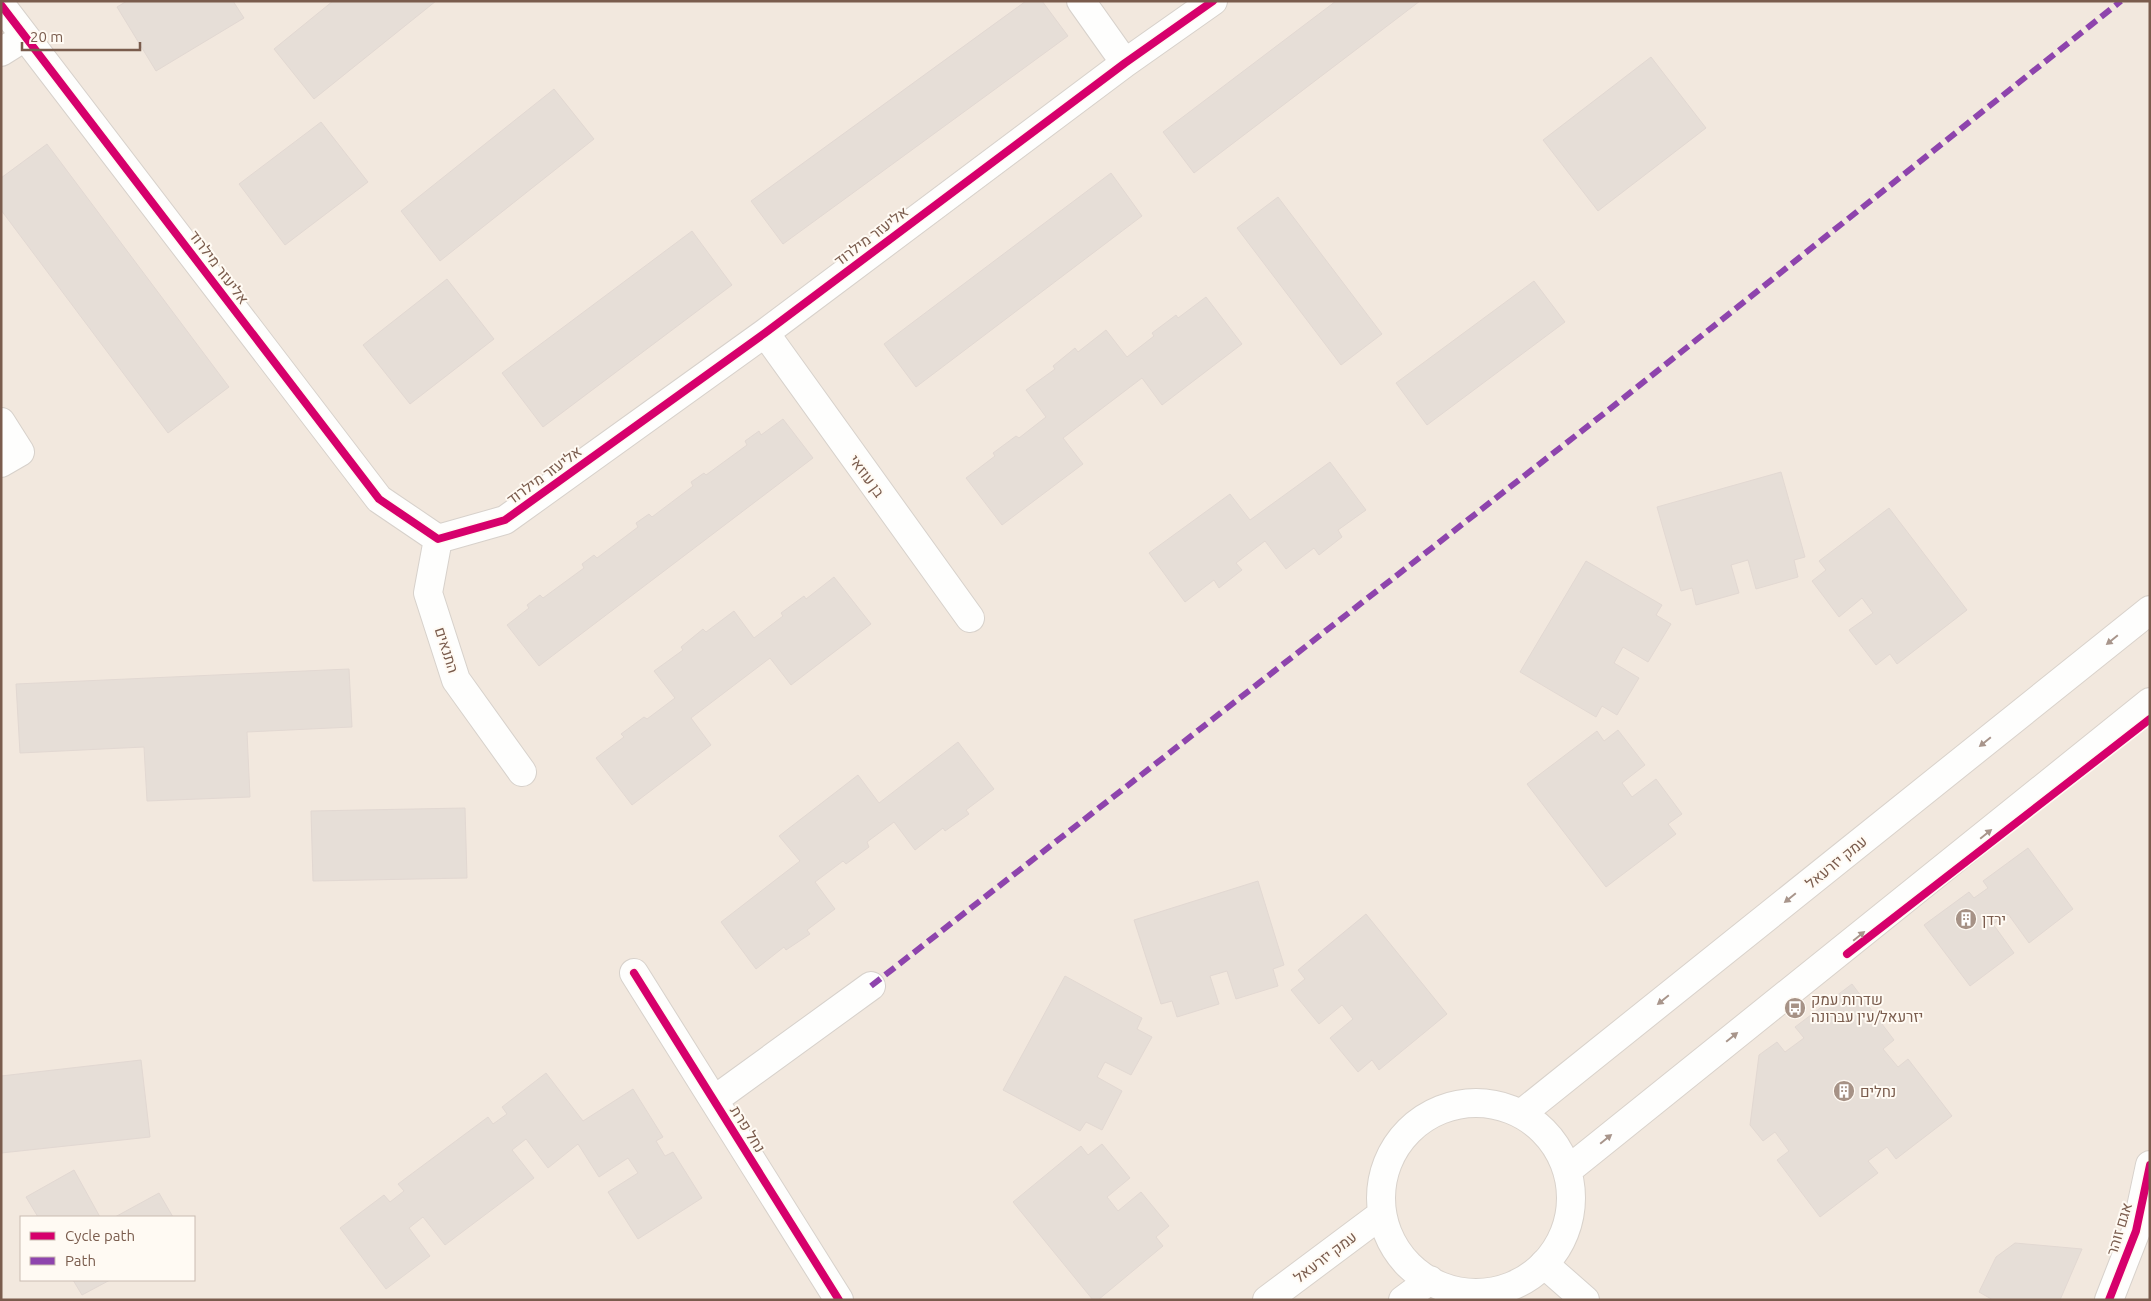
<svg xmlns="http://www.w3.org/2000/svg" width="2151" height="1301" viewBox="0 0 2151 1301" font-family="Ubuntu,Heebo,sans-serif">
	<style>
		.residential { fill: #f2e8de; fill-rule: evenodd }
		.building { fill: #e6ded7; stroke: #e2d8d2 }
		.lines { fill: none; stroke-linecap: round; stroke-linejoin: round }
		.street-casing { stroke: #d7d1cb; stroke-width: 30 }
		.secondary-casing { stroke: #d9d2cb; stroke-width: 30 }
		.street { stroke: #fefefd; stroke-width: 28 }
		.secondary { stroke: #fefefd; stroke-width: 28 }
		.quiet { stroke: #8e44ad; stroke-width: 6; stroke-dasharray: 12 6; stroke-linecap: butt }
		.cycleway-casing { stroke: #fffaf3; stroke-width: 11 }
		.cycleway { stroke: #d6006c; stroke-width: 8 }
		.oneway { fill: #a8958b }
		.labels { text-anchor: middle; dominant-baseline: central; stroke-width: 4; stroke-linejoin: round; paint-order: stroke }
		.street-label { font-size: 15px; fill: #7a5c4d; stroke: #fffaf3 }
		.poi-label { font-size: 15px; fill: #7a5c4d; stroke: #fffaf3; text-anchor: start }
	</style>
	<rect width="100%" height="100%" fill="#f9f5f0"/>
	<path class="residential" d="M1,1H2150V1300H1ZM21,1217H194V1280H21Z"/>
	<path class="building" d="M127,1H233L244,18L156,71L117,7Z
		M333,1H436L314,99L274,49Z
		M1026,1H1042L1068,36L783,244L751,201Z
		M1336,1H1420L1194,173L1163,132Z
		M1651,57L1706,128L1598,211L1543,140Z
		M554,89L594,139L440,261L401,211Z
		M321,122L368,182L285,245L239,184Z
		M47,144L229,387L168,433L1,210V178Z
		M1111,173L1142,216L916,387L884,344Z
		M1278,197L1382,334L1341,365L1237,228Z
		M692,231L732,285L543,427L502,373Z
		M447,279L494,339L410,404L363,345Z
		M1534,281L1565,322L1427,425L1396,383Z
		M1206,297L1242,344L1162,405L1142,378L1063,438L1083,464L1002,525L966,478L995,456L993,453L1016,436L1019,438L1046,417L1026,390L1055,369L1053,366L1075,348L1078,352L1106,330L1127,357L1154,336L1152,333L1176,315L1178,318Z
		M783,419L813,458L539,666L507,625L529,608L527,605L540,595L543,598L584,568L582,564L594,555L597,558L638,527L636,523L649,514L652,517L693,486L691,482L704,473L706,475L747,445L745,441L759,431L761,435Z
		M1330,462L1366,510L1338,530L1342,537L1319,555L1314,548L1286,569L1265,541L1236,563L1242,570L1219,588L1214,580L1185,602L1149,553L1230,494L1250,520Z
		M1781,472L1805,557L1794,560L1798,577L1756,589L1748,560L1731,565L1739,593L1696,605L1692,588L1681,591L1657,507Z
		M1889,508L1967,610L1897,664L1890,654L1876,665L1849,630L1873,613L1862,598L1839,617L1812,581L1826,570L1819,561Z
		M1586,561L1662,605L1656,615L1671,624L1648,662L1623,647L1614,663L1639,678L1617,715L1602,706L1596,717L1520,672Z
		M834,577L871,624L791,685L770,658L691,718L711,745L632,805L596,758L624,737L621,734L644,717L647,719L675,698L654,671L683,650L681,647L703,629L706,632L734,611L754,638L783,616L781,613L804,596L806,599Z
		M349,669L352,727L247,732L250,797L147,801L144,747L20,753L16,684Z
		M1618,730L1645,765L1622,783L1632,797L1656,779L1682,814L1668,824L1676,834L1606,887L1527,784L1597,731L1604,741Z
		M958,742L994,789L966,810L969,814L945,831L943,828L915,850L894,822L867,842L869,847L846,864L843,861L815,882L835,909L807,930L810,934L786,950L784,947L756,969L721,922L800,861L779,836L858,775L879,803Z
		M465,808L467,878L313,881L311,811Z
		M2028,848L2073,909L2029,943L2008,914L1993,924L2014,953L1970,986L1924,925L1969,892L1974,898L1988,888L1983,881Z
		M1258,881L1284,965L1273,969L1278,986L1236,999L1227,971L1210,976L1219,1004L1177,1017L1172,1001L1161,1004L1134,920Z
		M1366,914L1447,1014L1379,1070L1372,1060L1358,1072L1330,1038L1353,1019L1342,1005L1319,1024L1291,990L1305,979L1298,970Z
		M1065,976L1142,1018L1137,1029L1152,1037L1131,1075L1105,1062L1097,1077L1122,1091L1102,1130L1086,1122L1080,1131L1003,1090Z
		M1852,984L1894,1040L1883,1049L1898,1067L1908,1059L1952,1116L1896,1159L1887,1147L1868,1161L1878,1173L1820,1217L1777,1160L1789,1151L1775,1132L1763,1141L1750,1125L1759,1055L1777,1042L1785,1052L1804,1038L1795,1027Z
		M141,1060L150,1137L1,1153V1076Z
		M546,1073L583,1121L633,1089L663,1137L656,1141L665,1156L673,1152L702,1198L638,1239L608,1192L638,1173L628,1158L599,1177L578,1144L548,1168L526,1139L512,1150L534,1178L445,1245L423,1217L409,1228L430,1256L386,1289L340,1228L384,1195L390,1202L404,1191L398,1184L488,1117L493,1124L507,1114L502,1107Z
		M1102,1144L1130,1178L1107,1197L1118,1211L1141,1192L1169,1226L1156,1237L1163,1246L1098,1300H1093L1013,1202L1081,1146L1088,1155Z
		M74,1170L100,1217H38L26,1197Z
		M159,1193L173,1217H115Z
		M2015,1243L2082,1249L2060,1300H1993L1979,1292L1996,1257Z
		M73,1280H110L82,1295Z"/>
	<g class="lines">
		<g class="street-casing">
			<path id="street" d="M1081,1L1125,63
				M1,5L379,499L438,539L505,520L765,333L1125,63L1213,1
				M1,52L25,37
				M765,333L970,618
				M1,422L20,452L1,463
				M438,539L428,593L456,680L522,772
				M634,973L839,1300
				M714,1100L871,986
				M1544,1264L1585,1300
				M2109,1300L2136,1231L2150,1165"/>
		</g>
		<g class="secondary-casing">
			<path id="secondary" d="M1381 1198a95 95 0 1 1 190 0a95 95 0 1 1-190 0Z
				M1521,1114L2150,610
				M1568,1170L2150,702
				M1267,1300L1382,1214
				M1403,1300L1430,1280"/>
		</g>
		<use href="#street" class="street"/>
		<use href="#secondary" class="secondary"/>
		<path class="quiet" d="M871,986L1606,412L2121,1"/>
		<g class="cycleway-casing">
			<path id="cycleway" d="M1,5L379,499L438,539L505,520L765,333L1125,63L1213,1
				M1847,954L2150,719
				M634,973L839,1300
				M2109,1300L2136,1231L2150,1165"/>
		</g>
		<use href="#cycleway" class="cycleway"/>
	</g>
	<defs><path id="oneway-solid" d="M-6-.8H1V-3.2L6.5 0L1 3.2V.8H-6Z" transform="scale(1.25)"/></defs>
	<g class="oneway">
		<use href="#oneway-solid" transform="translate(2112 640) rotate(141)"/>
		<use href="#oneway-solid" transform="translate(1985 742) rotate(141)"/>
		<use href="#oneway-solid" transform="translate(1986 834) rotate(-39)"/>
		<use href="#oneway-solid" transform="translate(1790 898) rotate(141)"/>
		<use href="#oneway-solid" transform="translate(1859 936) rotate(-39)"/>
		<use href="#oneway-solid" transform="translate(1663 1000) rotate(141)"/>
		<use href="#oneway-solid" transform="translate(1732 1037) rotate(-39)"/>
		<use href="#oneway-solid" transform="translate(1606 1139) rotate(-39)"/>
	</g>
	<defs>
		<g id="building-disc" transform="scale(1.125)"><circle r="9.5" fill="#a69286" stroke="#fffaf3"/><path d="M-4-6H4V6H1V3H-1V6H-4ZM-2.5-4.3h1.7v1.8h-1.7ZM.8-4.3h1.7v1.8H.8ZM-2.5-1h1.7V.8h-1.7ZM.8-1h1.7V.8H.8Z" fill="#fff"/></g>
		<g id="bus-disc" transform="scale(1.125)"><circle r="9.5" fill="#a69286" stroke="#fffaf3"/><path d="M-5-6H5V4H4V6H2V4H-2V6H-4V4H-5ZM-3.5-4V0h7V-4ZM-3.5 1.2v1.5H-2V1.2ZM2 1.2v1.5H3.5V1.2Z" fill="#fff"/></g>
	</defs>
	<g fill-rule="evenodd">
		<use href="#building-disc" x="1966" y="919"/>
		<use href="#bus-disc" x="1795" y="1008"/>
		<use href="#building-disc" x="1844" y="1091"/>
	</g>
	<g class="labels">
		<g class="street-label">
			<text transform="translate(871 236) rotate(-37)">אליעזר מילרוד</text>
			<text transform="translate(219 267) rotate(53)">אליעזר מילרוד</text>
			<text transform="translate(544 475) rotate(-36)">אליעזר מילרוד</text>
			<text transform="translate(867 476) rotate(54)">בן עוזאי</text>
			<text transform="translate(447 650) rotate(72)">התנאים</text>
			<text transform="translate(1836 862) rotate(-39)">עמק יזרעאל</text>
			<text transform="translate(748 1129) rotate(58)">נחל פרת</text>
			<text transform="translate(2119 1229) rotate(-73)">אגם זוהר</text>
			<text transform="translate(1325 1257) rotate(-37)">עמק יזרעאל</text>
		</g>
		<g class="poi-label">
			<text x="1982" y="919">ירדן</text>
			<text x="1811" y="999">שדרות עמק<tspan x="1811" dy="17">יזרעאל/עין עברונה</tspan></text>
			<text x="1860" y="1091">נחלים</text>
		</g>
	</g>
	<rect width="2151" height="1301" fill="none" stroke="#7a5c4d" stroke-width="5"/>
	<rect x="20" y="1216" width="175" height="65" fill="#fffaf3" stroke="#cabbb1"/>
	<rect x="30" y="1232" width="25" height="8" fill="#d6006c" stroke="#cabbb1"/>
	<text x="65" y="1241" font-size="15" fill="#7a5c4d">Cycle path</text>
	<rect x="30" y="1257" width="25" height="8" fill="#8e44ad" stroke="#cabbb1"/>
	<text x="65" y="1266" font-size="15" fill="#7a5c4d">Path</text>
	<path d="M22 42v8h118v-8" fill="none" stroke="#7a5c4d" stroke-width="2.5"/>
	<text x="30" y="42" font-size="15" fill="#7a5c4d" stroke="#fffaf3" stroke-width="4" paint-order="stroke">20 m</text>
</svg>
